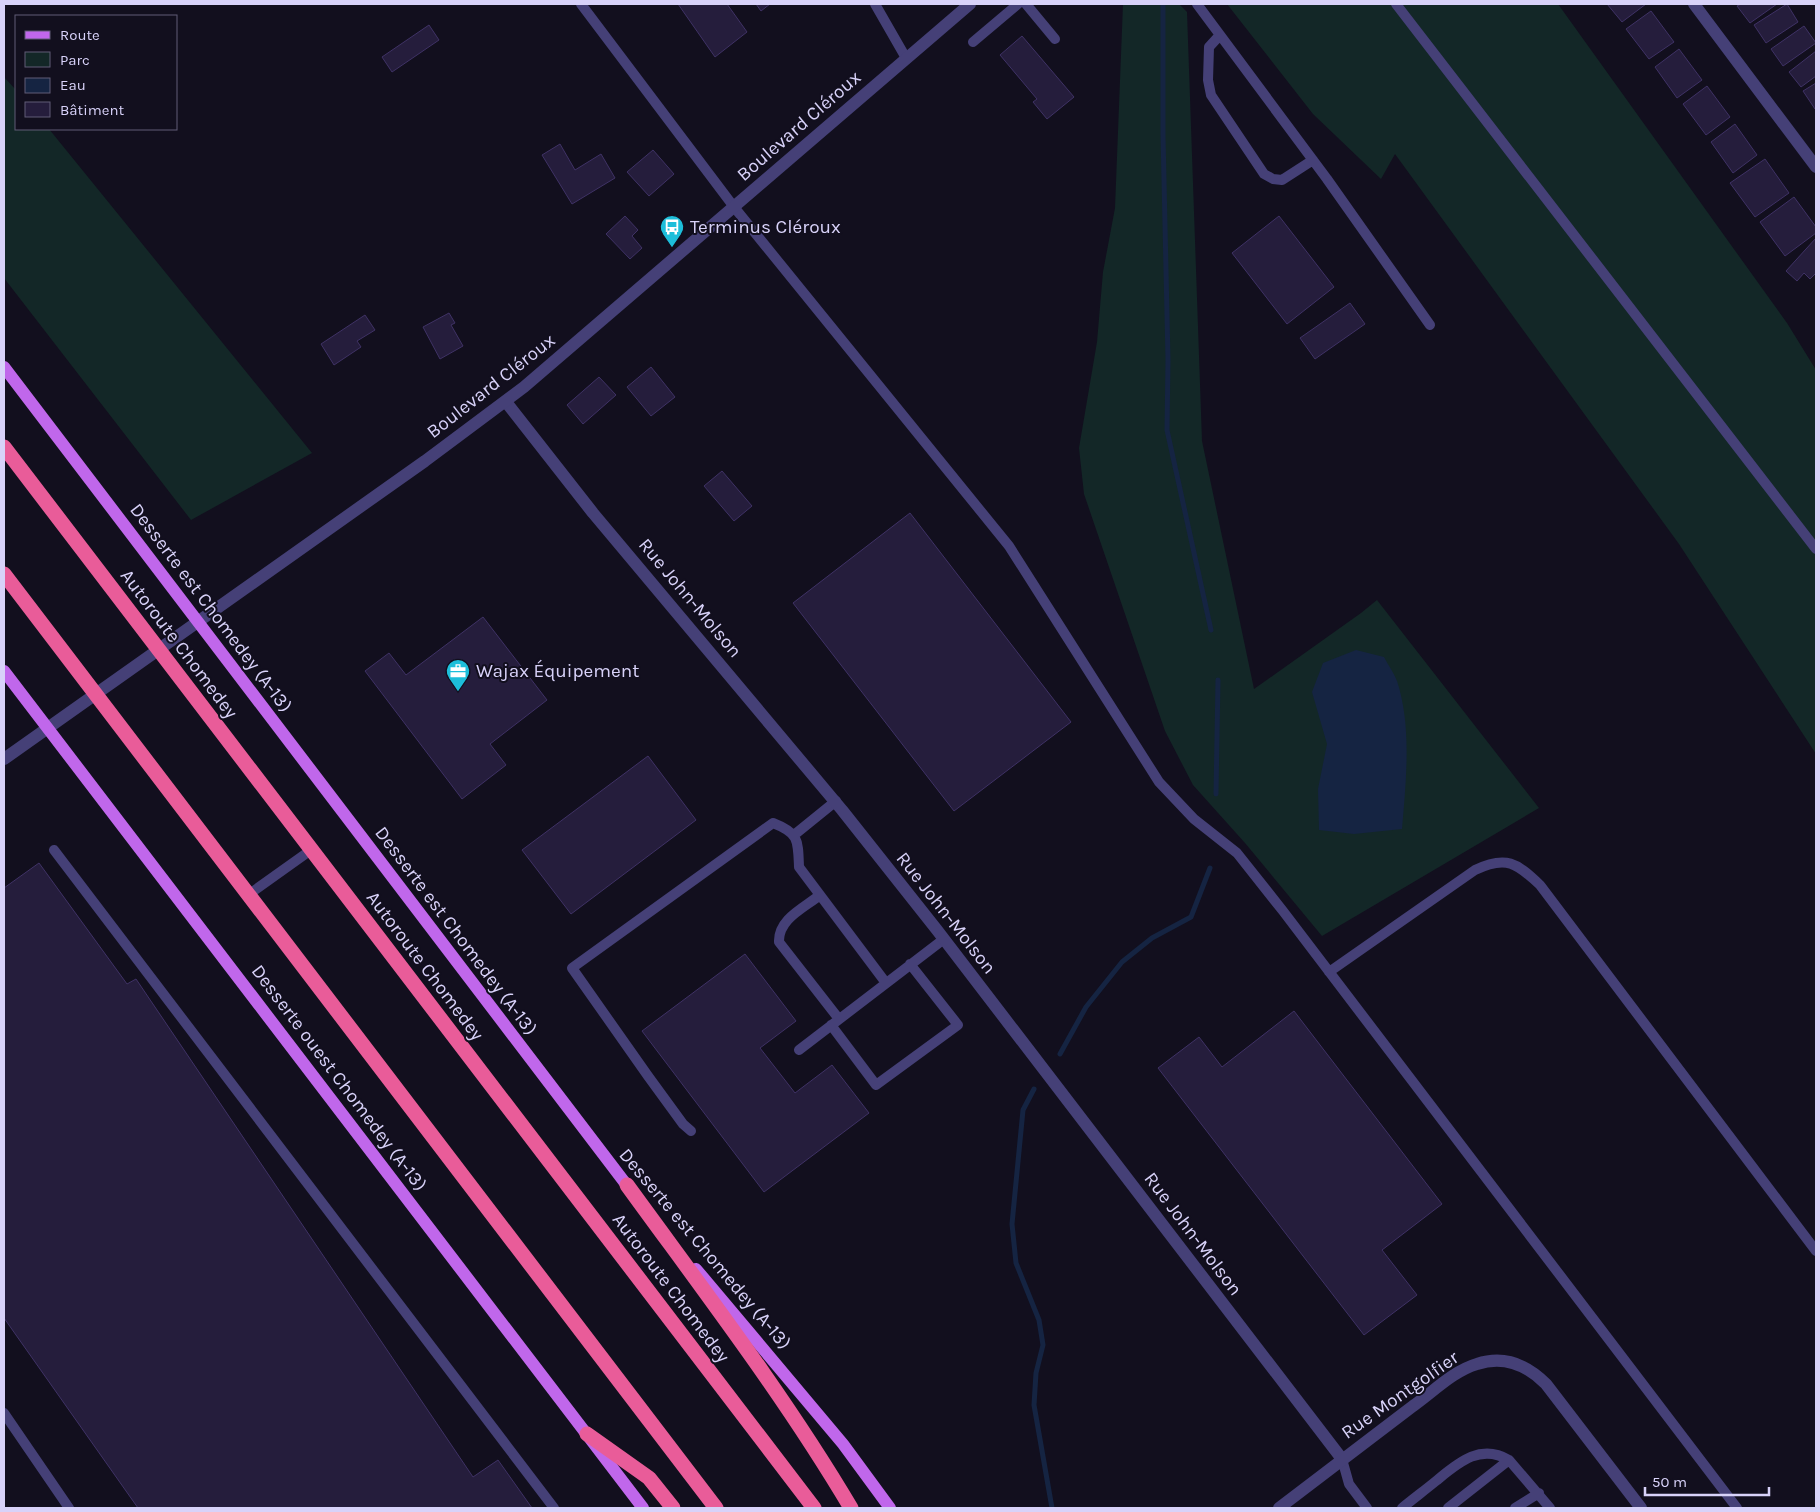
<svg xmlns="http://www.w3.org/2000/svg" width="1820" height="1512" viewBox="0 0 1820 1512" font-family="Karla,sans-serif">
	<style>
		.green { fill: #132727 }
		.water { fill: #152442 }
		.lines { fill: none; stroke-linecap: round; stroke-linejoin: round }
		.stream { stroke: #152442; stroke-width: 5 }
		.building { fill: #251d3c; stroke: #3f3265 }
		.service { stroke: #454077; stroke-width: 10 }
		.minor { stroke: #454077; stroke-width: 12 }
		.tertiary { stroke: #454077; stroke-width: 12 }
		.primary { stroke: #c067eb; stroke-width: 12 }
		.motorway { stroke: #e95c99; stroke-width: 15 }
		.labels { text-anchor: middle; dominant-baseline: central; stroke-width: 4; stroke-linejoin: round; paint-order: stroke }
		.street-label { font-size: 19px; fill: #d8d2f9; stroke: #120f1e }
		.poi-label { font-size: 19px; fill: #d8d2f9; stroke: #120f1e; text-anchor: start }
	</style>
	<rect width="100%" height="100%" fill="#120f1e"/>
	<path class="green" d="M1123,4H1179L1187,12L1202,441L1254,689L1361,613L1377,600L1539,808L1322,936L1245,843L1193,785L1165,731L1084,494L1079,448L1097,342L1103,272L1115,208Z
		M1227,4H1558L1787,323L1816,370V754L1679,544L1395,154L1381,179L1313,114Z
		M4,77L16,90V129H49L312,453L191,520L4,278Z"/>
	<path class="water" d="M1356,650L1384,657C1388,665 1394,673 1397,681C1412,726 1406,782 1402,829L1354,834L1319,830L1318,789L1327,744L1312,692L1323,663Z"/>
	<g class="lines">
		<path class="stream" d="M1163,4V135L1168,360L1167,430L1211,630
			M1216,794L1218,680
			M1060,1054L1086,1007L1122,962L1152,938L1191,917L1210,868
			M1034,1089L1023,1110L1012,1224L1016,1263L1039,1320L1043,1345L1036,1373L1034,1405L1052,1508"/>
	</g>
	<path class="building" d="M678,4H727L747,32L715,57Z
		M756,4H770L761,11Z
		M1607,4H1646L1622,22Z
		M1741,4H1777L1750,23L1737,6Z
		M1787,4L1798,22L1766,43L1754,25Z
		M1651,11L1674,42L1649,59L1626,29Z
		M429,25L439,40L392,72L382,57Z
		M1804,26L1816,43L1783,66L1771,49Z
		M1022,36L1074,97L1047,119L1033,102L1037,99L1000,55Z
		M1679,49L1702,80L1677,98L1655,67Z
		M1816,51V76L1801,87L1789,72Z
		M1816,83V109H1815L1803,91Z
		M1707,86L1730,117L1706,135L1683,104Z
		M1735,124L1757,155L1733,173L1711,142Z
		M560,144L575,170L601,154L615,178L572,204L542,155Z
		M653,150L674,174L649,196L627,172Z
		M1765,159L1789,193L1755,217L1730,183Z
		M1794,197L1816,227V233L1785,256L1760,222Z
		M625,216L638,230L632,236L642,248L630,259L606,234Z
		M1279,216L1334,287L1287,324L1232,253Z
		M1816,238V273L1810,279L1804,273L1797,281L1786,271Z
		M1350,303L1365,324L1315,359L1300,338Z
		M449,313L455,323L451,325L463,346L440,359L423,327Z
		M365,315L375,330L357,341L361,347L334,365L321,344Z
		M651,367L675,397L651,416L627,387Z
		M599,377L616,395L583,424L567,405Z
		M722,471L752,506L734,521L704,486Z
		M910,513L1071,722L954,811L793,603Z
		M483,617L547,700L490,744L506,765L462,799L365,671L389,653L406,675Z
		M648,756L696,820L571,914L522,850Z
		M39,863L127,984L136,979L473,1477L498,1460L532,1508H138L4,1318V888Z
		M745,954L796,1021L760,1048L795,1093L832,1065L869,1113L764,1192L642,1031Z
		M1294,1011L1442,1204L1382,1250L1417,1295L1364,1335L1158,1068L1199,1037L1222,1067Z"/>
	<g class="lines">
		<path class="service" d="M581,4L734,207L1009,546L1159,782L1194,819L1237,853L1283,911L1737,1508
			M875,4L906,58
			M1026,4L1055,39
			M1197,4L1327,179L1430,325
			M1396,4L1816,549
			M1220,35L1209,47L1208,80L1211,95L1264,174L1273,179L1282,180L1313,160
			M973,42L1018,4
			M794,835L836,801
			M54,850L554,1508
			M248,895L311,850
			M820,895C804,908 778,919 779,942L839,1019
			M1329,972L1475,870C1506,855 1517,863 1540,885L1816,1251
			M831,1025L876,1085L958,1025L910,964
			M799,1050L944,939
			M691,1131L683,1124L648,1076L572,968L773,823C799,833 798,840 799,867L886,983
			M4,1413L69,1508
			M1342,1459L1349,1484L1367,1508
			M1402,1508C1413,1499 1425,1490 1436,1481C1458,1463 1480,1443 1509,1460L1550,1508
			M1448,1508L1509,1460
			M1515,1508L1539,1493"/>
		<path class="minor" d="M1694,4L1816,167
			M506,402L593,513L842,810L937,930L1342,1459
			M1279,1508C1323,1474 1368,1440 1413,1406C1433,1392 1453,1371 1477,1364C1504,1355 1527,1365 1546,1384L1641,1508"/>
		<path class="tertiary" d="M4,759L425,461L524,387L970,4"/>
		<path class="primary" d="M4,367L632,1192
			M4,671L643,1508
			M696,1269L843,1444L890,1508"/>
		<path class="motorway" d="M4,447L814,1508
			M4,574L716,1508
			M627,1185C704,1291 784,1395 851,1508
			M587,1434L649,1478L673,1508"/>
	</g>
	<defs>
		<g id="bus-pin" transform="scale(1.25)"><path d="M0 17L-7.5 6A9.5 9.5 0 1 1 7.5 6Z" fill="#1dbeda" stroke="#120f1e"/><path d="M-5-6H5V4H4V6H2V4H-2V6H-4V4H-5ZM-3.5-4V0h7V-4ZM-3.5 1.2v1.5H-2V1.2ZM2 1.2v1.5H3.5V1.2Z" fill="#fff"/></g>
		<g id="office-pin" transform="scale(1.25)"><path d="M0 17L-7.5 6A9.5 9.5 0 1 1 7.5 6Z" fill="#1dbeda" stroke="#120f1e"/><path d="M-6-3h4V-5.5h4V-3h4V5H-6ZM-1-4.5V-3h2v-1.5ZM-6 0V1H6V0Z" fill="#fff"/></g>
	</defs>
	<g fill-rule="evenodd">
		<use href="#bus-pin" x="672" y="227"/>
		<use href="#office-pin" x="458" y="671"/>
	</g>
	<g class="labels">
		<g class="street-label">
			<text transform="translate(799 126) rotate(-41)">Boulevard Cléroux</text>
			<text transform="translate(491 386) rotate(-38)">Boulevard Cléroux</text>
			<text transform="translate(690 598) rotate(50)">Rue John-Molson</text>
			<text transform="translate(211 608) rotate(53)">Desserte est Chomedey (A-13)</text>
			<text transform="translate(179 644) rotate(53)">Autoroute Chomedey</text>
			<text transform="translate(946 913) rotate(52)">Rue John-Molson</text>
			<text transform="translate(456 931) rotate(53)">Desserte est Chomedey (A-13)</text>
			<text transform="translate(425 966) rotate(53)">Autoroute Chomedey</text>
			<text transform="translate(339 1078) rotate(53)">Desserte ouest Chomedey (A-13)</text>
			<text transform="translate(1193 1234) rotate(53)">Rue John-Molson</text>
			<text transform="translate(705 1249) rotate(50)">Desserte est Chomedey (A-13)</text>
			<text transform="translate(671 1288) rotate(53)">Autoroute Chomedey</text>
			<text transform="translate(1400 1395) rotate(-35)">Rue Montgolfier</text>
		</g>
		<g class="poi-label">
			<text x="690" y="227">Terminus Cléroux</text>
			<text x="476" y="671">Wajax Équipement</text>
		</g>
	</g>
	<rect width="1820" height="1512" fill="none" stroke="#d8d2f9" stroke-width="10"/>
	<rect x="15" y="15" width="162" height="115" fill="#120f1e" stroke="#615d76"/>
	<rect x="25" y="31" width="25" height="8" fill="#c067eb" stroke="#615d76"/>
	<text x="60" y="40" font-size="15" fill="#d8d2f9">Route</text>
	<rect x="25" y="52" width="25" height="15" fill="#132727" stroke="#615d76"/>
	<text x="60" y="65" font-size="15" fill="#d8d2f9">Parc</text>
	<rect x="25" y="78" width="25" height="15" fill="#152442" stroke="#615d76"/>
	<text x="60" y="90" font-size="15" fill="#d8d2f9">Eau</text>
	<rect x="25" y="102" width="25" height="15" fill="#251d3c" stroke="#615d76"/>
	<text x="60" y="115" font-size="15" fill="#d8d2f9">Bâtiment</text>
	<path d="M1645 1487v8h124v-8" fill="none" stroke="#d8d2f9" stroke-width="2.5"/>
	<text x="1652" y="1487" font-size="15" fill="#d8d2f9" stroke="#120f1e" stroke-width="4" paint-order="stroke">50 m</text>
</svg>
